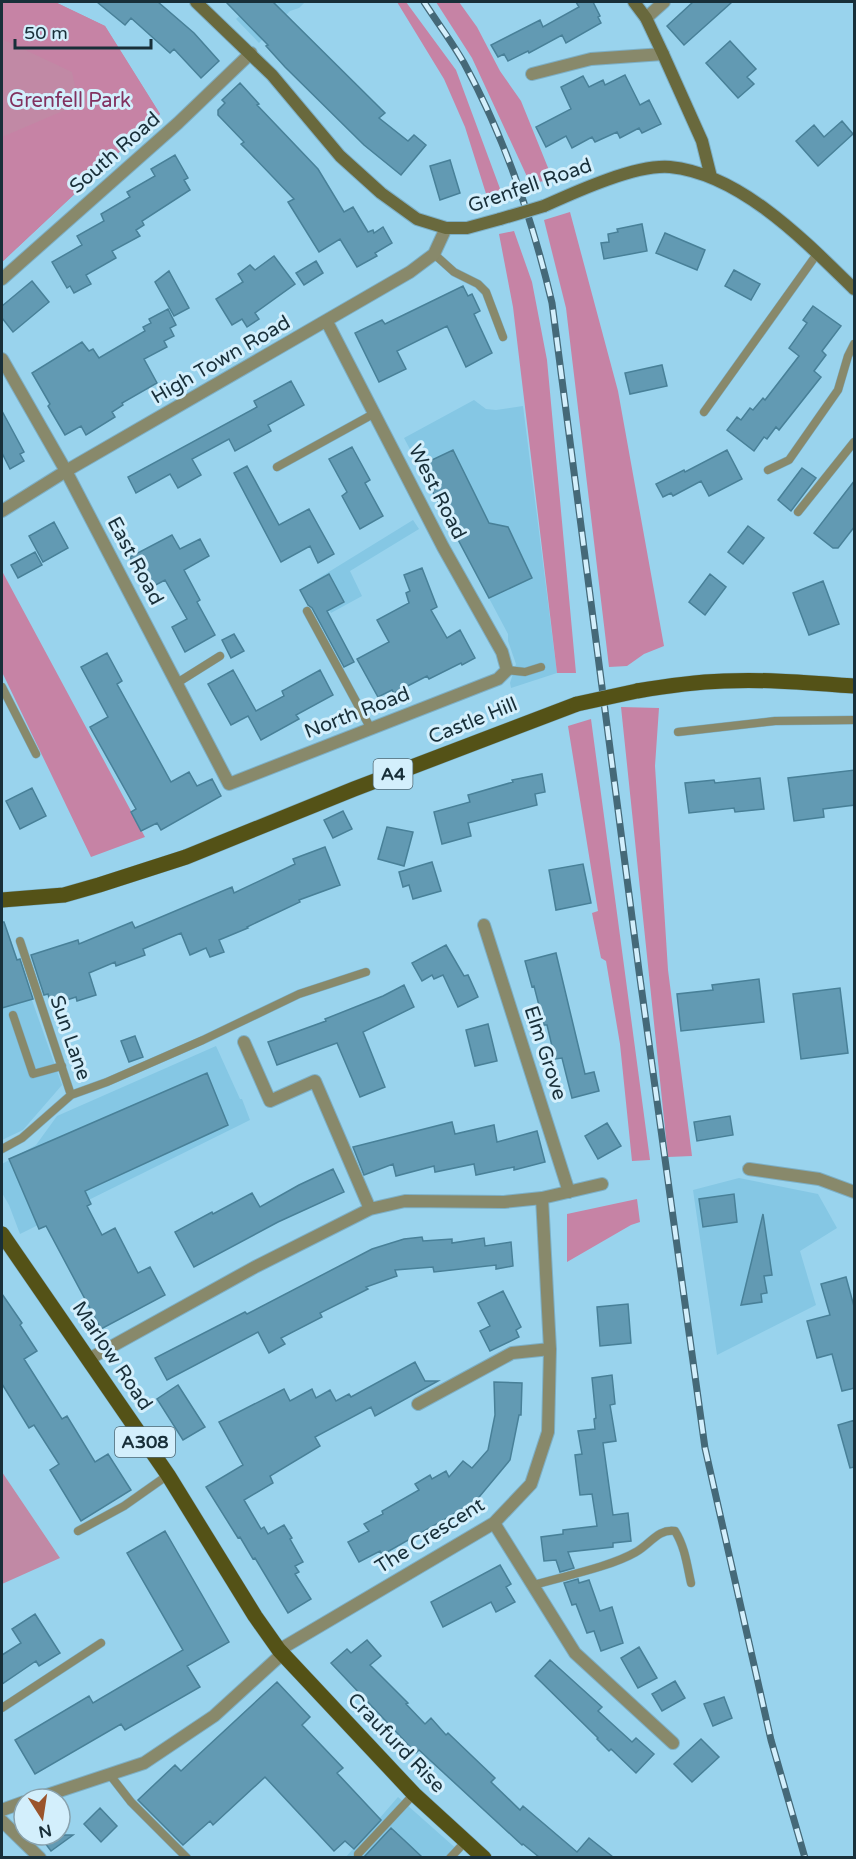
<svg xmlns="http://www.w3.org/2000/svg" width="856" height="1859" viewBox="0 0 856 1859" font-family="'Varela Round',sans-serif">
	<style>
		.built { fill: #85c7e4 }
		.green { fill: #c189a5 }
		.forest { fill: #c683a5 }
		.building { fill: #629ab3; stroke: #488098; stroke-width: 1.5 }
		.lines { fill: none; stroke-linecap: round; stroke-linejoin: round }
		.lane-casing { stroke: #7dafc5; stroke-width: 9 }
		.street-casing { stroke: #7dafc5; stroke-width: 14 }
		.secondary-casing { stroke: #7dafc5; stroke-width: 14 }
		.primary-casing { stroke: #7dafc5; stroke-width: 16 }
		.lane { stroke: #88896b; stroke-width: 8 }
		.street { stroke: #88896b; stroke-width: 12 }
		.secondary { stroke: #69693d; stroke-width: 12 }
		.primary { stroke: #545217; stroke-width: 15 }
		.rail-casing { stroke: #456978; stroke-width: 7 }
		.rail { stroke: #d3effc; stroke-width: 4.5; stroke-dasharray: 14; stroke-linecap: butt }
		.secondary-bridge-casing { stroke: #7dafc5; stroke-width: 14; stroke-linecap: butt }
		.primary-bridge-casing { stroke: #7dafc5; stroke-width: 16; stroke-linecap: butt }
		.secondary-bridge { stroke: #69693d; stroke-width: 12 }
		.primary-bridge { stroke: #545217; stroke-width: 15 }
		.labels { text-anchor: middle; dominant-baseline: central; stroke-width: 6; stroke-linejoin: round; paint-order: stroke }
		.shield { fill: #d3effc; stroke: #506974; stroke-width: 1.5 }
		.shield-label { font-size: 18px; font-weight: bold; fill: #182f39 }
		.park-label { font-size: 20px; fill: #823260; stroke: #d3effc }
		.street-label { font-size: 20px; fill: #182f39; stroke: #d3effc }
	</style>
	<rect width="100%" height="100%" fill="#99d3ed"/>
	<path class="built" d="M254,2H305L299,8L290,11L259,43L236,19Z
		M474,400L486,409L496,410L523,406L557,673L511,688L510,683L516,664L508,641V634L404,438Z
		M413,520L419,529L350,571L362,596L331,613L314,581Z
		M5,924L62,1085L23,1130L2,1140V925Z
		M216,1046L240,1099H242L250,1120L20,1234L9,1205L2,1193V1164L36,1145L57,1116Z
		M739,1178L818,1194L837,1228L800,1251L816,1305L717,1355L693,1190Z
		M398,1797L460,1852L456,1858H345Z"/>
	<path class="green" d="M2,2H55L105,26L160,114L2,262Z
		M2,1472L60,1558L2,1584Z"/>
	<path class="forest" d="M2,2H55L105,26L160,114L2,262V137L79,104L72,72L2,39Z
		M397,2H406L456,70L502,194L488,200L465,127L444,79Z
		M436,2H459L477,27L500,71L521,101L553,180L530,183L472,58Z
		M570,212L618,391L664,646L644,654L627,666L609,667L566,308L544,220Z
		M514,231L532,282L547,360L576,673H557L513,307L499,234Z
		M2,571L145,837L91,857L2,672Z
		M621,707L659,708L655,766L668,970L692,1156L668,1157Z
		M591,719L650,1160L632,1161L620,1044L606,961L601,958L592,913L598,911L568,726Z
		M637,1199L640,1222L631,1225L567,1262V1214Z"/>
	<path class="building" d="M97,2H158L194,33L219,61L201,78L174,49L170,53L131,18L125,25Z
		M226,2H273L385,113L379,118L408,141L414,135L426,145L401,175L364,145L285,67L266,46L268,45Z
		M576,2H593L600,16L598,17L601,23L566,43L562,35L529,53L528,51L508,61L504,54L498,57L491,45L540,20L543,27L579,7Z
		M693,2H732L684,45L667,26Z
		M730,41L756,69L747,77L754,84L738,98L706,63Z
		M625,75L640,105L649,100L661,124L642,133L639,128L620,138L617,132L595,142L592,137L572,148L566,136L546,147L536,127L571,109L561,87L583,76L589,87L603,80L605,85Z
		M240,83L259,104L257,105L318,169L344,212L353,207L368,232L373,230L374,233L383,227L392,243L375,253L377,256L357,267L340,239L319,252L288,202L294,199L248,151L241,144L244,142L218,115V110L225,103L222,100Z
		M842,121L853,134L818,166L796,141L814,125L824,137Z
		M175,155L188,178L184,180L190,190L142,221L144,225L136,230L140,236L112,251L116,258L86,275L91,284L74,293L70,286L67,288L52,262L82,245L77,236L104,221L101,214L130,197L127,192L155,176L151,169Z
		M450,160L460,193L440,200L430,166Z
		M642,224L647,251L604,259L601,243L609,242L608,234L618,232L617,229Z
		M665,233L705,250L697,270L656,253Z
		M274,256L295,284L255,313L259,319L247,327L242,319L232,325L216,299L243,282L238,274L250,265L255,270Z
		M316,261L323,273L304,285L296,273Z
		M734,270L760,284L751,300L725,286Z
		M169,271L189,308L174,316L155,282Z
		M32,281L49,302L13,332L2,318V306Z
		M463,286L468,296L472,294L480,311L474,314L492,353L466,367L447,326L397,351L406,369L379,382L355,333L382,320L385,324Z
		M813,306L841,326L822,351L826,355L814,371L821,377L779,430L776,427L767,439L764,437L754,451L727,430L737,417L741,420L750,408L753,410L763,398L765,400L799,356L789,348L807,323L803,320Z
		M168,309L176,325L170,328L174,336L164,341L167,347L144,359L157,383L122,403L123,405L112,412L115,417L86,435L81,426L65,435L48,406L50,404L32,373L82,342L89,351L93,349L99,358L145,331L143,327L151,323L149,319Z
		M662,365L667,386L630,394L625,373Z
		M291,381L304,405L268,425L271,431L235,451L229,439L192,459L201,475L178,488L170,474L136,493L128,477L257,407L254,401Z
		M2,411L24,452L20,454L24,461L10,469L2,453Z
		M352,447L370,480L365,483L383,516L360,529L342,496L347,492L329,459Z
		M453,450L489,523L508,527L532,578L489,598L419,466Z
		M727,450L742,479L709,496L701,481L673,496L671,493L663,497L656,484L684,470L685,472Z
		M247,466L279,525L309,509L334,554L318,563L310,546L281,562L234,473Z
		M802,468L816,478L791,511L778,500Z
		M855,480V526L838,548H833L814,533Z
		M54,522L68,548L43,562L29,536Z
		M748,526L764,538L743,564L728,552Z
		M172,535L180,549L200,539L209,556L184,570L200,600L197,602L215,635L185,652L172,627L187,619L165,580L148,589L130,557Z
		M35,552L42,565L18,578L11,565Z
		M422,568L437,607L431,610L447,638L460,630L475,658L462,665L461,663L429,679L427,676L394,693L392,690L378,697L357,659L389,642L377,620L409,603L406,593L410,591L404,575Z
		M329,574L344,602L327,611L354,662L344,667L312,608L308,605L300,590Z
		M710,574L726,587L705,615L689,602Z
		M823,581L839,624L809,635L793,593Z
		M234,634L244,651L231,658L222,640Z
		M107,653L122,681L117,684L171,782L189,772L197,786L212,779L221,796L161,830L157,823L141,831L131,812L136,809L90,727L108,717L81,667Z
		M233,670L256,711L284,696L282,691L320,670L333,695L296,715L299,719L261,740L248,716L231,725L208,684Z
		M855,770V805L823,809L824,817L794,821L788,778Z
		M542,774L545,792L535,794L537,805L468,823L471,836L442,844L434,812L470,802L468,795L513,782L512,780Z
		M760,778L764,809L735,812L734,808L689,813L685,783L714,780L715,783Z
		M32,788L46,816L20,829L6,801Z
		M343,811L352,829L333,838L324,820Z
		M387,827L413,832L404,866L378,859Z
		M325,847L340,885L299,900L300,902L247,927L248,928L219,940L224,952L210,957L206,948L190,955L181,933L143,949L145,955L116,966L115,962L89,973L96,995L77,1001L76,997L51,1005L48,994L44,995L31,955L78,940L79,944L132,922L135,928L232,887L234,893L295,864L293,859Z
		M432,862L441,891L413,899L409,885L403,887L399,872Z
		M583,864L591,903L556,910L549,870Z
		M2,922H4L17,960L20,959L33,999L2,1008Z
		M446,945L464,976L468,975L478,997L458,1007L443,975L434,979L432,975L422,981L412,963Z
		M556,953L585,1074L594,1072L599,1091L572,1098L562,1058L555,1059L547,1025H544L534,986L532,987L525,961Z
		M759,979L764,1022L681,1031L677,994L713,990L712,985Z
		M404,985L414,1007L363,1032L385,1087L360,1097L337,1043L277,1065L268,1042L326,1021L325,1019L383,996Z
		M840,988L848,1053L801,1059L793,994Z
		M488,1024L497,1061L475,1066L466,1030Z
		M135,1036L143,1057L129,1062L121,1041Z
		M207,1073L228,1125L85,1191L91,1204L87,1206L102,1235L115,1228L138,1273L150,1267L165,1295L101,1329L46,1226L39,1229L9,1159Z
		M730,1116L733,1135L697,1141L694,1122Z
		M452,1122L455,1134L494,1125L497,1142L537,1131L545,1162L514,1170V1167L476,1175L474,1164L435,1172L434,1166L396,1176L393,1164L364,1175L353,1147Z
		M607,1123L621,1146L598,1159L585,1136Z
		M333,1169L344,1192L278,1222L194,1267L175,1232L212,1212L213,1214L252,1193L260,1207L299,1185Z
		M734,1194L737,1222L703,1227L699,1199Z
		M763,1214L772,1275L764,1276L767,1293L761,1294L762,1302L741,1305Z
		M422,1237L423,1241L452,1239V1243L484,1238L485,1246L511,1242L513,1266L496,1269V1265L434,1272L433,1267L395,1270L397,1276L366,1287L368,1289L320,1313L322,1317L281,1338L285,1344L269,1353L258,1332L167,1380L155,1358L245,1312L247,1314L372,1249L404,1239Z
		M846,1277L855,1310V1388L842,1391L832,1354L817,1358L807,1321L830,1315L821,1284Z
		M503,1291L521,1327L516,1330L519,1337L490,1351L480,1331L490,1326L478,1303Z
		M2,1294L22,1323L20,1325L37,1351L24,1359L62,1419L67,1416L95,1462L108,1454L131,1490L81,1521L50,1470L59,1464L34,1425L29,1428L2,1384Z
		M628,1304L631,1343L600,1346L597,1307Z
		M415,1362L425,1381H438L375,1416L371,1407L315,1437L320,1446L270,1476L273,1483L244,1500L261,1529L264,1527L268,1534L284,1525L292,1538L290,1539L303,1562L295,1566L299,1572L295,1574L311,1599L288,1613L255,1558L253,1559L240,1537L238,1538L206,1487L243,1465L219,1422L284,1389L290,1401L312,1389L316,1398L330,1390L336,1401L349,1394L351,1397Z
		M612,1375L615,1404L610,1405L616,1441L603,1443L613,1515L628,1513L631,1541L613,1543V1547L568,1552L574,1568L560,1572L556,1560L544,1561L541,1537L563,1534V1530L597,1526L592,1494L580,1495L575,1455L582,1454L578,1431L595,1429L594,1419L596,1418L592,1378Z
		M494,1382L522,1383L521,1415H519L510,1460L475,1502L382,1555L380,1551L359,1562L348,1542L369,1531L364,1524L383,1514L382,1511L419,1490L415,1484L430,1475L432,1479L446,1471L449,1477L463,1461L472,1468L488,1450L495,1415Z
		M178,1385L205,1427L183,1440L157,1399Z
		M855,1420V1467L850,1468L838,1425Z
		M165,1531L229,1642L187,1666L200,1687L125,1730L121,1724L35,1774L15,1740L89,1696L93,1703L183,1650L127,1553Z
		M500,1565L511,1584L506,1587L515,1602L496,1612L491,1602L443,1627L431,1602Z
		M578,1579L579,1583L589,1580L600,1611L612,1607L623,1643L601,1651L594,1631L587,1633L576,1604L572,1605L564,1583Z
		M35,1614L60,1653L39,1666L36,1661L2,1684V1655L21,1643L12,1629Z
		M367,1640L381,1656L370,1665L408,1703L406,1704L425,1724L431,1718L446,1735L448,1733L495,1778L491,1782L520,1810L523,1806L577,1852L589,1838L613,1857H539L523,1844L522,1845L419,1750L416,1753L331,1663L347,1649L351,1653Z
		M639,1647L657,1678L638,1688L621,1658Z
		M550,1660L602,1707L598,1711L632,1742L636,1738L654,1754L636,1773L611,1749L609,1751L597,1739L598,1738L535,1676Z
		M675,1681L685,1698L662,1711L652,1694Z
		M277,1682L310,1717L302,1725L343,1768L337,1773L381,1820L354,1849L345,1841L334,1851L265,1777L213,1825L210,1821L183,1845L138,1800L175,1765L181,1771Z
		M724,1697L732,1718L713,1726L704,1704Z
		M701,1739L719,1757L692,1782L674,1764Z
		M100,1808L117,1826L101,1842L84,1824Z
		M391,1828L404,1840L422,1857H364Z
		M39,1835H73L51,1851Z"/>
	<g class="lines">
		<g class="lane-casing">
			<path id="lane" d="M434,254L454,272L478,284L486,292L503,337
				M704,412L817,254
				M277,467L375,413
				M768,470L789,460L838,390L848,356L854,344
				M798,512L854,442
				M307,611L371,729
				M507,670L525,672L541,667
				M177,683L220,656
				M2,687L36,754
				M678,732L775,721L854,720
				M13,1015L33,1074L62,1066
				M71,1095L107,1082L203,1040L299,994L366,972
				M2,1149L22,1138L71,1095L20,941
				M78,1531L124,1506L168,1475
				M534,1585C564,1576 610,1567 636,1552C649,1545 659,1528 675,1531C685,1547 687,1565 691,1583
				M2,1708L101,1643
				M110,1775L131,1802L187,1858
				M358,1858V1854L414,1794
				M450,1858L465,1842"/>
		</g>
		<g class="street-casing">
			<path id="street" d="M646,18L664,2
				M532,74L591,59L663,54
				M2,279L178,123L251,53
				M2,359L66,471L229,784L498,679L507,670L502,652L443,547L327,322
				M2,511L66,471L410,272L434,254L446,228
				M484,925L569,1192
				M244,1042L270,1101L315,1081L370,1209
				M749,1169L819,1179L854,1192
				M89,1359L255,1267L370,1209L405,1201L504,1202L542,1198
				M418,1404L512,1353L550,1349
				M494,1523L575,1653L673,1743
				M279,1650L494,1523L531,1484L548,1432L550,1349L542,1198L602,1184
				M35,1799L144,1763L214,1716L282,1654
				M2,1810L24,1802
				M2,1821L40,1858"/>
		</g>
		<g class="secondary-casing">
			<path id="secondary" d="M196,2L272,75L340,156L381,193L417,219L446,228H467L500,219
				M634,2L646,18L663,54L702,141L711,177
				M544,206C575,192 636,164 670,167C741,174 806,242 854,289"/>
		</g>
		<g class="primary-casing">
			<path id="primary" d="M637,691C666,686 695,682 724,681C768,679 811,683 854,686
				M2,900L64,895L99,885L186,857L354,789L577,704
				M2,1234L168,1475L255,1616L279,1650L414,1794L484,1858"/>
		</g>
		<use href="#lane" class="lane"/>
		<use href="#street" class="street"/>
		<use href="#secondary" class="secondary"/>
		<use href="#primary" class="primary"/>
		<g class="rail-casing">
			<path id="rail" d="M424,2C437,22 452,42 464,63C504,136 533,222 552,303L639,971L705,1448L771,1740L805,1858"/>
		</g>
		<use href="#rail" class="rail"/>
		<g class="secondary-bridge-casing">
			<path id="secondary-bridge" d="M500,219L544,206"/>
		</g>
		<g class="primary-bridge-casing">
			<path id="primary-bridge" d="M577,704L637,691"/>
		</g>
		<use href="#secondary-bridge" class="secondary-bridge"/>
		<use href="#primary-bridge" class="primary-bridge"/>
	</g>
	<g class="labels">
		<g class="shield">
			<rect x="373.5" y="759" width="39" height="30" rx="4.5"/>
			<rect x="115" y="1427" width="60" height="30" rx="4.5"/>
		</g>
		<g class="shield-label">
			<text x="393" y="774">A4</text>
			<text x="145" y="1442">A308</text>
		</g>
		<g class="park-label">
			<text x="70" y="101">Grenfell Park</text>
		</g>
		<g class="street-label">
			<text transform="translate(115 153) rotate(-41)">South Road</text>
			<text transform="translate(530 186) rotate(-19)">Grenfell Road</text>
			<text transform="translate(221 360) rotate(-30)">High Town Road</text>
			<text transform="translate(437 492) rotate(63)">West Road</text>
			<text transform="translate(135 561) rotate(62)">East Road</text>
			<text transform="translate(357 713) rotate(-21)">North Road</text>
			<text transform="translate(473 721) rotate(-22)">Castle Hill</text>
			<text transform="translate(70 1038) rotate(71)">Sun Lane</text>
			<text transform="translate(545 1053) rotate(72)">Elm Grove</text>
			<text transform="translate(112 1356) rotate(56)">Marlow Road</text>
			<text transform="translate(430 1536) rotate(-32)">The Crescent</text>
			<text transform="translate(396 1743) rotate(46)">Craufurd Rise</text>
		</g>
	</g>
	<rect width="856" height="1859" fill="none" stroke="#182f39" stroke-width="6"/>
	<g transform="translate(42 1817) rotate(168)"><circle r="28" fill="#d3effc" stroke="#88a2ae" stroke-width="1.5"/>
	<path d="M0-4.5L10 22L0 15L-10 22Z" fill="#9a542c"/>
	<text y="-9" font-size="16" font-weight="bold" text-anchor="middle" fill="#182f39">N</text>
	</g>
	<path d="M15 39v9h136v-9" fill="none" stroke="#182f39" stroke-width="3"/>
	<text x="24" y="39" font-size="18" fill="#182f39" stroke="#d3effc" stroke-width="4.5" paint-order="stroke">50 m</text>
</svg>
